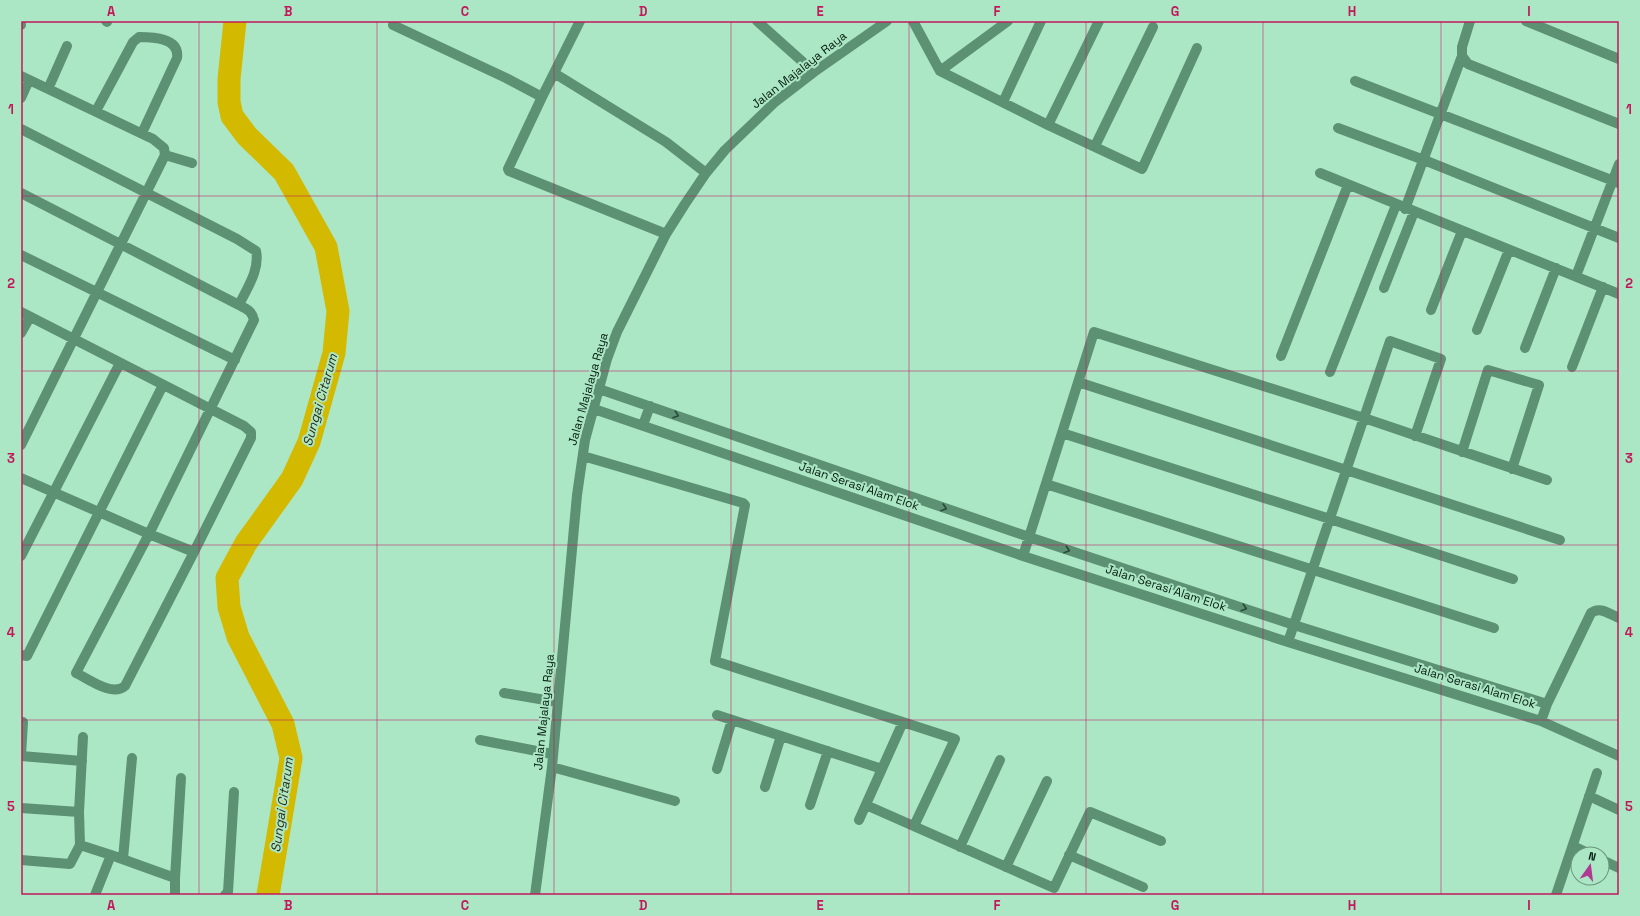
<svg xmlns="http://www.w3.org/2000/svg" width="1640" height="916" viewBox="0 0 1640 916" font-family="'Space Grotesk',sans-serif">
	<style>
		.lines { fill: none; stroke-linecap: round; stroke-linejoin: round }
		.river { stroke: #d3b900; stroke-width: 23 }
		.minor { stroke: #5c9174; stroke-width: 10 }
		.oneway { stroke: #284b38 }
		.grid { fill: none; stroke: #c2185b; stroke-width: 1; stroke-opacity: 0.55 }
		.labels { text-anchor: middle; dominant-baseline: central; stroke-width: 4; stroke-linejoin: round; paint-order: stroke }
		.street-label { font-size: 12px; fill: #051c10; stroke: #ace7c5 }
		.water-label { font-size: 13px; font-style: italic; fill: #2f2a13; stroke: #ace7c5 }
		.neatline { fill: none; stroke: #c2185b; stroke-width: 1.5 }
		.grid-label { font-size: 13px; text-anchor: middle; font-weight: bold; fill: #c2185b }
	</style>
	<rect width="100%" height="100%" fill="#ace7c5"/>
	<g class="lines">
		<path class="river" d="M235,21L229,79V102L232,116L247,136L284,172L326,247L338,311L334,353L309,442L292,479L246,543L227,578L229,607L238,637L283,724L291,758L268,895"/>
		<path class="minor" d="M106,21L107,22
			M580,21L542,97L508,169L509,171L666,234
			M757,21L814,72
			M913,21L940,71L1048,125L1142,169L1197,48
			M1470,21L1462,47V56L1468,64L1619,124
			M1526,21L1619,59
			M21,25V24
			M393,25L506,78L542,97
			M940,71L1008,21
			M554,73L666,142L706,173
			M21,76L153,139L164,148L165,155L21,445
			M1355,81L1619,183
			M48,89L67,46
			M21,98L29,80
			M1003,102L1041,21
			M96,111L133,42L139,37C153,37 180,38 177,58L142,133
			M1048,125L1099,21
			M1338,128L1424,160L1619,238
			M21,129L237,239L256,251C260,270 247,288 239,305
			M1095,146L1153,27
			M165,155L192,163
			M1320,173L1619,294
			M21,193L239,305C247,309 252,311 254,320L149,534L76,673C89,679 112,697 125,686L194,552
			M1405,209L1462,56
			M21,255L235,360
			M1576,276L1619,164
			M1384,288L1414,212
			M1431,310L1462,231
			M21,312L244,426L251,432V438L194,552L149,534L21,478
			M1477,330L1509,250
			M21,333L30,317
			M1525,348L1556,268
			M1281,356L1348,185
			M1572,367L1603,287
			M1330,372L1396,205
			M1078,382L1560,540
			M594,409L1023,556L1288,642L1541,721L1547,704L1294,625L1029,537L599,389
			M643,425L650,406
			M1062,433L1330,519L1513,579
			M1462,452L1488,370L1539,385L1512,469
			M583,456L743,503L745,505L715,661L955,739L914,826
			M1046,484L1494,628
			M21,556L120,363
			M1023,556L1094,332L1364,418L1547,480
			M1288,642L1390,341L1441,359L1415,436
			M21,655L27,656L163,385
			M504,693L557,702
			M1547,704L1591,613C1600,606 1609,614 1619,618
			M717,715L882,769
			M1541,721L1619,756
			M480,740L552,754
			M21,756L82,761
			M21,756L23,722
			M552,767L675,801
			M717,769L732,720
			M765,787L781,736
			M1589,796L1619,810
			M810,805L828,751
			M866,805L1054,888L1090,812L1161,841
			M21,808L79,812L80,845L70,864L21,860
			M79,812L83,737
			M859,820L903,722
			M80,845L111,855
			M1573,846L1590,854
			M960,847L1000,760
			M1069,855L1143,887
			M123,859L132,758
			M1602,860L1619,868
			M1006,867L1047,781
			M175,878L181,778
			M95,895L111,855L175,878V895
			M225,895L228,892L234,792
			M535,895L552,767L577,495L585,440L607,359L617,332L666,234L685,204L706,173L725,150L775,102L814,72L887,21
			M1556,895L1597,773"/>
	</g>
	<defs><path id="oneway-chevron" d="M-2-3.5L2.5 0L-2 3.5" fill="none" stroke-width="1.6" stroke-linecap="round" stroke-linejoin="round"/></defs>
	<g class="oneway">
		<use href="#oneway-chevron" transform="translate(676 415) rotate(19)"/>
		<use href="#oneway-chevron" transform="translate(944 508) rotate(19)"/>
		<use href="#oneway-chevron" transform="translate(1067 550) rotate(18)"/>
		<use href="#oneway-chevron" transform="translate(1244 608) rotate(18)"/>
	</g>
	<path class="grid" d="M199,21V895M377,21V895M554,21V895M731,21V895M909,21V895M1086,21V895M1263,21V895M1441,21V895M21,196H1619M21,371H1619M21,545H1619M21,720H1619"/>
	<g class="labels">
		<g class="street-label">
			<text transform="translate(799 70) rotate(-38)">Jalan Majalaya Raya</text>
			<text transform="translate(588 389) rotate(-74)">Jalan Majalaya Raya</text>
			<text transform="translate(859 486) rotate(19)">Jalan Serasi Alam Elok</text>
			<text transform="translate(1166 588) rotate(18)">Jalan Serasi Alam Elok</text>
			<text transform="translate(1475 686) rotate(17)">Jalan Serasi Alam Elok</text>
			<text transform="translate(544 712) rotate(-84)">Jalan Majalaya Raya</text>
		</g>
		<g class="water-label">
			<text transform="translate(320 400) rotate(-74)">Sungai Citarum</text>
			<text transform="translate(282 805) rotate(-82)">Sungai Citarum</text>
		</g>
	</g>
	<rect width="1640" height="916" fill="none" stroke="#ace7c5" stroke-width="44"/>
	<g transform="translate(1590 866) rotate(14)"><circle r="19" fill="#ace7c5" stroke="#69967d"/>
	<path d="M0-3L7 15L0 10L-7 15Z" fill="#af3a92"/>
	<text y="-6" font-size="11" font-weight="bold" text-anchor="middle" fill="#051c10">N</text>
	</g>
	<rect x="22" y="22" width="1596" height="872" class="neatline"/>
	<g class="grid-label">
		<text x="111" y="16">A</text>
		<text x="288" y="16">B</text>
		<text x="465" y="16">C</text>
		<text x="643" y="16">D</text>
		<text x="820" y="16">E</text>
		<text x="997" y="16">F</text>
		<text x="1175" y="16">G</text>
		<text x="1352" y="16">H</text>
		<text x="1529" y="16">I</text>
		<text x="11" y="114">1</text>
		<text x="1629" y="114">1</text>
		<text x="11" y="288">2</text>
		<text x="1629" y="288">2</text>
		<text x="11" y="463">3</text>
		<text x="1629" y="463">3</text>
		<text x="11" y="637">4</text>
		<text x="1629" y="637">4</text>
		<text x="11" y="811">5</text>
		<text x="1629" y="811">5</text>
		<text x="111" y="910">A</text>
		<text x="288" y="910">B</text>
		<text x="465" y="910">C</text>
		<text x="643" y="910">D</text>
		<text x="820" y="910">E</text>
		<text x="997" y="910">F</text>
		<text x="1175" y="910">G</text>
		<text x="1352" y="910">H</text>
		<text x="1529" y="910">I</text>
	</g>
</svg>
